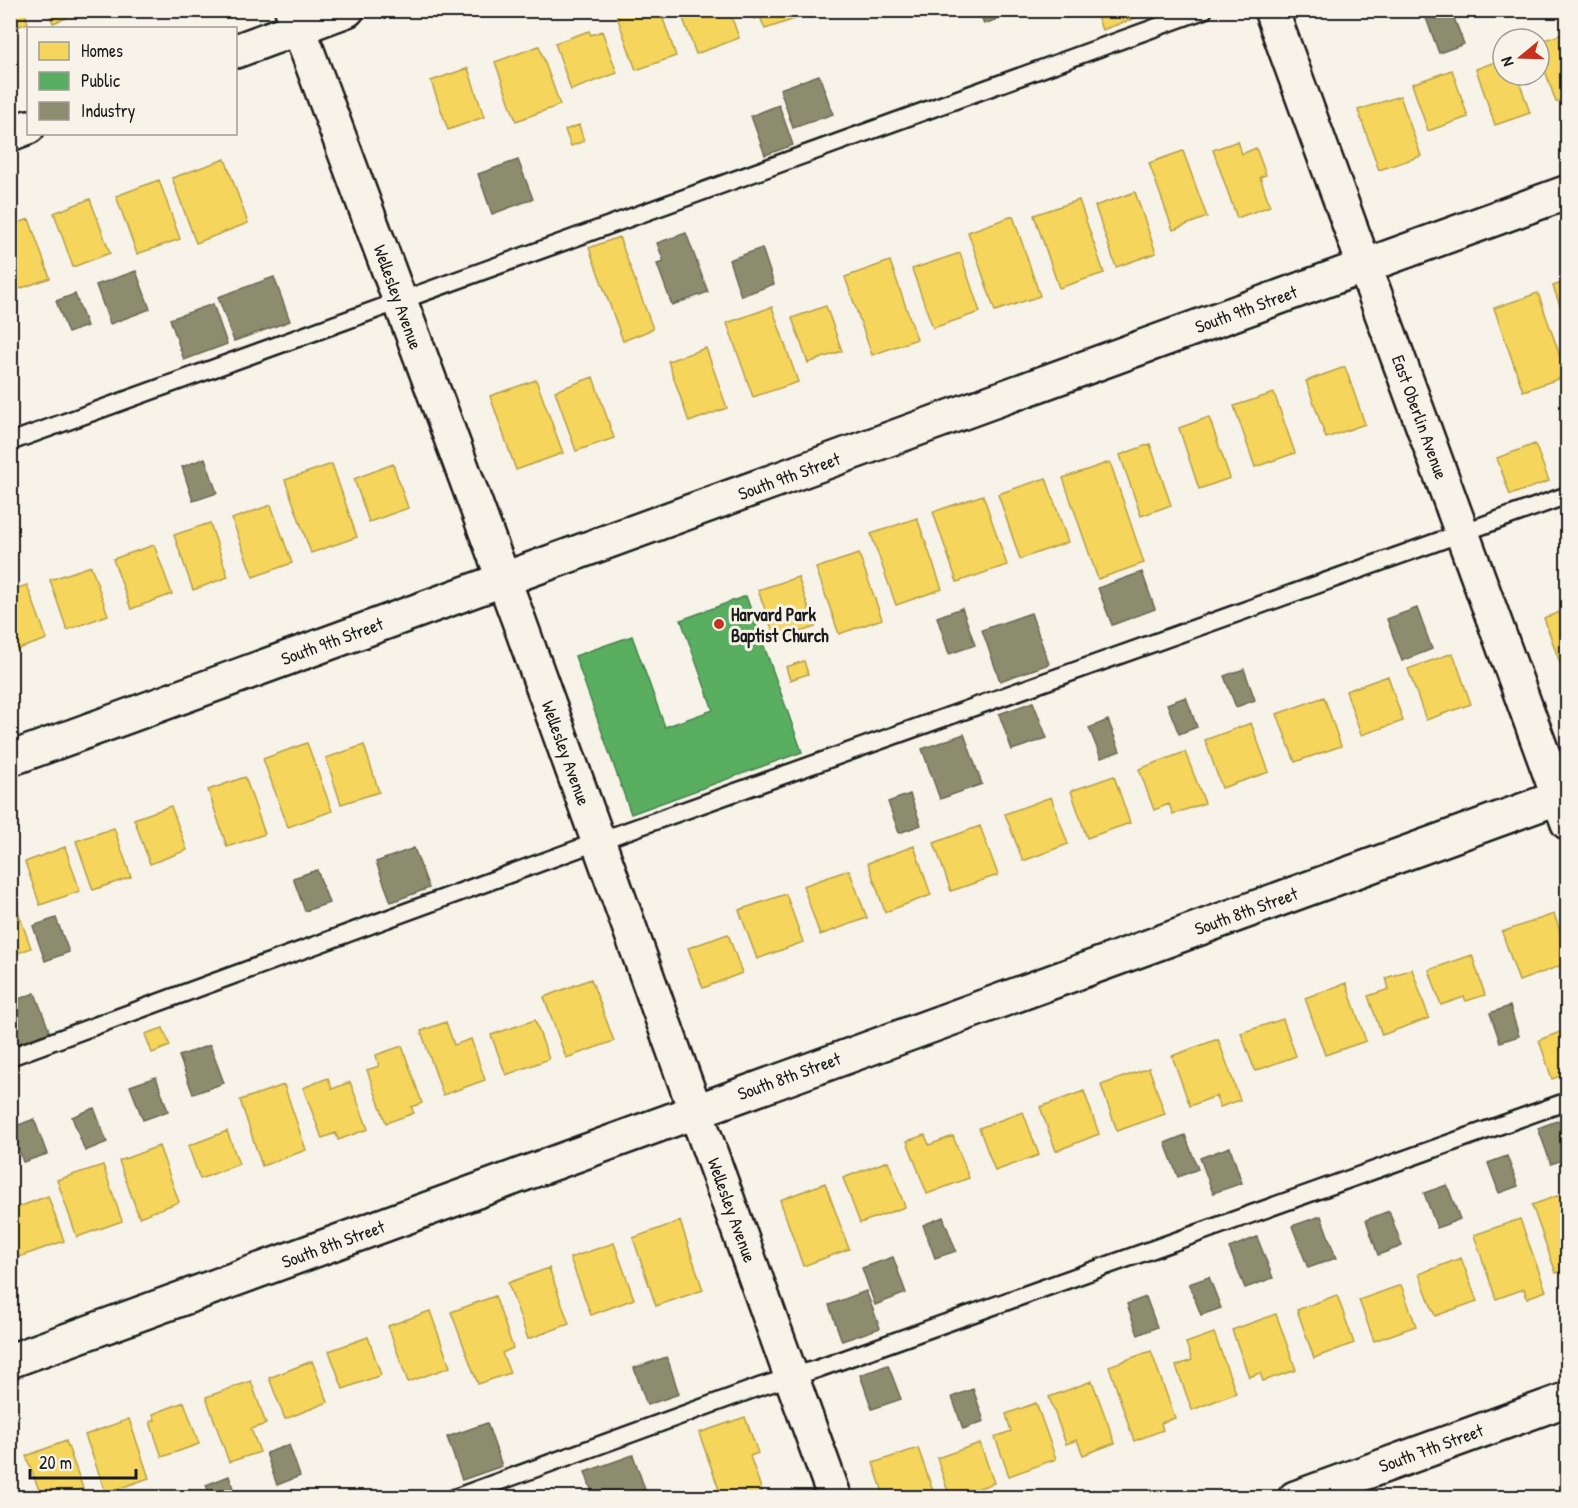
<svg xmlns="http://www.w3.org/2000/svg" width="1578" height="1508" viewBox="0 0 1578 1508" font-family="'Patrick Hand',sans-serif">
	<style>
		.homes { fill: #f6d55c; stroke: #b59e49; stroke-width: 1.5 }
		.public { fill: #5aae61; stroke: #47824c; stroke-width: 1.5 }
		.industry { fill: #8c8c6e; stroke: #6a6a55; stroke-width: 1.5 }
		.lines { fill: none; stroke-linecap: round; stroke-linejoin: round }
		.lane-casing { stroke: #1c1c1c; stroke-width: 21 }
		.street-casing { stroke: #1c1c1c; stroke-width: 38 }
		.lane { stroke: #f7f3e8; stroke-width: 16 }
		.street { stroke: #f7f3e8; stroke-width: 33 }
		.poi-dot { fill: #c8321e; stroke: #f7f3e8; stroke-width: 2 }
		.labels { text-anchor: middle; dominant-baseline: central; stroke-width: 6; stroke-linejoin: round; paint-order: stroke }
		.street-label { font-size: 18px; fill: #1c1c1c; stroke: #f7f3e8 }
		.poi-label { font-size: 18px; font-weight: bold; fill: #1c1c1c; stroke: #f7f3e8; text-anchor: start }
	</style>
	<rect width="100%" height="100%" fill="#f7f3e8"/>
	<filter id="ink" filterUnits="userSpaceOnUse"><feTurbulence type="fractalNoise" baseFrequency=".0167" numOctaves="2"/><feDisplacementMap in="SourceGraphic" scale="12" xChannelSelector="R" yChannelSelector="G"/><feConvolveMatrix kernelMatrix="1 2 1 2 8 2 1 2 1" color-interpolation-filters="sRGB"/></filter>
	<g filter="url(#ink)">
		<path class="homes" d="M10,10H24L28,23L10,29Z
			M48,10H88L53,23Z
			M660,10L676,56L636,70L615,11Z
			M680,10H729L739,38L696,54Z
			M751,10H795L798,18L765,29L760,17L754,19Z
			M820,10H835L822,15Z
			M1095,10H1158L1102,30Z
			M589,31L591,35L602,31L617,73L571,90L555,43Z
			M1568,32V98L1556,102L1539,53V42Z
			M539,46L560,105L516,121L495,62Z
			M1503,59V75H1517L1530,113L1495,125L1476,69Z
			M468,68L484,117L448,130L431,81Z
			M1452,70L1468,117L1428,131L1412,84Z
			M1400,96L1421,156L1379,170L1358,110Z
			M579,125L584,141L571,146L565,130Z
			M1238,141L1242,154L1256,148L1266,175L1260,177L1270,206L1237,218L1213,150Z
			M1183,151L1207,217L1173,230L1149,163Z
			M225,159L248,223L196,243L172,178Z
			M159,180L180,239L137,254L116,196Z
			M1135,192L1156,253L1116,267L1095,206Z
			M90,199L110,253L73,267L54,213Z
			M1079,200L1104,273L1059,288L1034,215Z
			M1013,216L1040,296L995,311L968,232Z
			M29,219L50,278L13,291L10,285V226Z
			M619,237L653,329L623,341L589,248Z
			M960,253L980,312L933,328L912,269Z
			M890,261L917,339L872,355L845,277Z
			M1568,281V328L1553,286Z
			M1538,293L1567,376L1523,391L1494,308Z
			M826,306L842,351L808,363L792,318Z
			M772,307L798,382L753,397L727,323Z
			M706,348L727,408L689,422L668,361Z
			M1345,367L1365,424L1326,438L1306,381Z
			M593,377L614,438L576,451L555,391Z
			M536,380L563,453L516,470L490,396Z
			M1274,393L1295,453L1255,467L1234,406Z
			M1209,417L1230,478L1199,489L1179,428Z
			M1150,444L1171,505L1141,516L1120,455Z
			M1535,444L1549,481L1510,495L1497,458Z
			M1110,462L1144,563L1098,579L1063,478Z
			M332,464L357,537L311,553L285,480Z
			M393,464L408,508L369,522L354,479Z
			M1046,478L1068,542L1020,559L998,494Z
			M983,495L1007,565L957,582L933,512Z
			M271,505L292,563L253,577L232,519Z
			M917,518L942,589L896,605L871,534Z
			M210,523L228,577L193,590L174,535Z
			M154,545L172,594L131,609L113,559Z
			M859,554L882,619L839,634L816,568Z
			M91,566L108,615L67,630L50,580Z
			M798,577L815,627L776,640L758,590Z
			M27,585L47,639L10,652V591Z
			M1568,609V679L1566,680L1544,618Z
			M1453,653L1471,704L1426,720L1408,669Z
			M804,661L808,674L790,680L786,667Z
			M1388,676L1403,721L1361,735L1346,691Z
			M1324,697L1341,746L1295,762L1277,714Z
			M1251,723L1269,772L1222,788L1205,740Z
			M307,743L332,811L288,827L263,759Z
			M364,745L379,792L341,804L326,758Z
			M1185,752L1205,803L1173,814L1169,804L1154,810L1139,769Z
			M1114,776L1130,823L1087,838L1071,791Z
			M245,777L265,834L227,847L208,790Z
			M1051,797L1068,844L1023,861L1005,814Z
			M171,806L187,850L150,864L134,819Z
			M980,826L998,875L951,891L934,843Z
			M114,828L131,877L93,890L76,841Z
			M914,846L931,895L885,912L868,863Z
			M65,847L80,891L40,905L25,862Z
			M849,870L867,918L820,935L803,886Z
			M10,889L31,948L10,956Z
			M786,894L803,942L757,959L739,910Z
			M1554,914L1568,953V963L1519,981L1502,932Z
			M728,934L742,973L703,988L688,948Z
			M1472,955L1485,995L1466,1001L1464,997L1441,1005L1429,970Z
			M1412,969L1429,1018L1382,1035L1368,996L1389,989L1386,978Z
			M591,979L614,1041L566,1058L544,997Z
			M1346,983L1366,1041L1325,1055L1305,998Z
			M1283,1019L1296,1056L1255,1071L1241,1033Z
			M535,1020L549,1059L506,1075L491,1035Z
			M446,1022L454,1045L471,1039L485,1080L443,1095L421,1031Z
			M163,1028L170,1046L152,1053L145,1034Z
			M1568,1029V1073L1552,1079L1539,1040Z
			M1218,1039L1240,1100L1220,1107L1216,1096L1190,1106L1172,1056Z
			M402,1046L422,1103L411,1107L414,1113L386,1123L367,1070L379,1066L376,1055Z
			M1149,1068L1165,1114L1117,1131L1101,1085Z
			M328,1078L332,1089L350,1082L368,1129L338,1140L336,1133L322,1138L303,1088Z
			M284,1085L306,1150L262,1166L240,1100Z
			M1084,1091L1099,1134L1056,1151L1040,1107Z
			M1023,1112L1039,1155L995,1171L979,1128Z
			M227,1131L239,1164L200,1179L188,1146Z
			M925,1135L929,1145L953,1136L969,1178L927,1194L907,1141Z
			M159,1146L179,1202L139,1217L119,1161Z
			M888,1161L905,1207L860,1223L843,1178Z
			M103,1165L122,1221L77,1237L57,1180Z
			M825,1183L849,1249L803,1266L780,1200Z
			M1568,1192V1269L1556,1273L1532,1205Z
			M48,1196L64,1241L19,1257L10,1232V1210Z
			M1520,1219L1546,1291L1527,1298L1524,1289L1496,1299L1474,1235Z
			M680,1221L703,1290L656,1306L633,1238Z
			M614,1243L634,1299L591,1315L570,1258Z
			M1461,1258L1477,1301L1435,1316L1419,1274Z
			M549,1268L569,1324L528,1339L508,1283Z
			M1401,1285L1416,1326L1374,1341L1359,1300Z
			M1337,1295L1354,1343L1314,1358L1297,1310Z
			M495,1296L513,1348L502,1353L510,1373L478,1384L451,1312Z
			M430,1311L450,1367L408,1382L388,1326Z
			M1276,1314L1296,1370L1263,1381L1260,1373L1249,1377L1232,1330Z
			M1214,1333L1236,1393L1192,1410L1176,1366L1192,1360L1186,1343Z
			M368,1337L381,1375L343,1389L329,1351Z
			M1151,1351L1175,1418L1161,1423L1163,1430L1134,1441L1109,1366Z
			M312,1361L328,1402L285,1419L269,1378Z
			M251,1381L266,1424L251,1429L260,1452L229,1462L206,1397Z
			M1092,1381L1115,1443L1083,1455L1077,1440L1066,1444L1049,1397Z
			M184,1402L199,1444L162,1457L150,1422L155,1420L153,1414Z
			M1036,1403L1056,1459L1009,1476L995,1437L1011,1431L1006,1414Z
			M745,1417L758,1453L750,1456L763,1494L754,1498H722L699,1433Z
			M129,1419L149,1478L106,1493L85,1435Z
			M66,1441L83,1488L58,1498H42L26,1456Z
			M980,1443L994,1483L950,1498L937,1458Z
			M918,1448L935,1497L885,1498L873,1463Z"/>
		<path class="public" d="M746,596L802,752L631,814L575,656L632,636L665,727L713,710L681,620Z"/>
		<path class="industry" d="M979,10H1023L984,24Z
			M1423,10H1451L1464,44L1439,53Z
			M819,75L833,114L793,128L780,89Z
			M779,105L793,145L765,155L751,116Z
			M518,160L533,199L492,214L478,174Z
			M686,233L708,292L672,305L657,264L664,262L657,243Z
			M762,248L774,284L741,296L729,260Z
			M136,271L150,309L110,324L96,285Z
			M274,277L290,321L234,341L218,297Z
			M75,294L87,326L68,333L56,301Z
			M213,304L227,344L184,360L170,319Z
			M205,458L217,493L193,501L182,467Z
			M1142,572L1155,609L1112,625L1098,588Z
			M962,608L975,645L949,654L937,617Z
			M1417,608L1432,649L1402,661L1387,619Z
			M1031,613L1049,664L1000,681L982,630Z
			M1244,669L1255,700L1236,707L1224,676Z
			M1186,697L1197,727L1179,734L1167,704Z
			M1033,702L1047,738L1012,750L999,714Z
			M1108,720L1120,751L1101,758L1089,728Z
			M964,734L982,784L940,799L922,749Z
			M910,794L921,825L899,833L888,802Z
			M414,848L429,888L391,902L376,862Z
			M317,870L329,903L305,911L293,878Z
			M56,918L69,952L45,961L33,926Z
			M35,993L50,1033L10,1047V1002Z
			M1510,1006L1519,1036L1500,1042L1490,1013Z
			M210,1045L224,1083L193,1094L179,1056Z
			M156,1077L168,1111L143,1120L130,1086Z
			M94,1108L107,1142L85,1151L72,1117Z
			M1565,1118L1568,1126V1158L1551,1164L1538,1128Z
			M34,1119L47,1154L23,1162L11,1128Z
			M1185,1135L1198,1169L1178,1177L1165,1143Z
			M1230,1147L1242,1183L1213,1193L1200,1158Z
			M1507,1156L1518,1186L1499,1193L1488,1163Z
			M1447,1185L1460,1219L1437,1228L1424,1193Z
			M1389,1211L1402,1246L1378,1255L1366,1220Z
			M1321,1216L1336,1258L1308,1268L1292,1226Z
			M943,1217L956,1251L935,1258L923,1225Z
			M1257,1237L1273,1278L1245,1288L1229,1248Z
			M893,1257L906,1293L875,1305L862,1268Z
			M1209,1277L1221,1308L1201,1315L1189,1284Z
			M866,1291L880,1328L842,1341L829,1305Z
			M1146,1297L1157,1327L1138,1335L1127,1304Z
			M667,1357L679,1394L647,1405L634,1368Z
			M888,1365L901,1399L872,1409L860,1375Z
			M973,1389L984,1421L963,1429L952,1397Z
			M487,1423L502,1466L462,1480L447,1437Z
			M289,1445L300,1476L277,1485L266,1453Z
			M633,1455L647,1495L641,1498H594L585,1472Z
			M229,1476L236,1498H211L206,1485Z"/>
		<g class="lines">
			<g class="lane-casing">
				<path id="lane" d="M10,442L1204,10
					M10,1057L624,832L1568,495
					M454,1498L759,1387L817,1369L1568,1101"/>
			</g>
			<g class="street-casing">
				<path id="street" d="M292,10L519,621L835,1498
					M1271,10L1568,823
					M236,51L347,10
					M10,134L28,127
					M10,759L1568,192
					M10,1361L1568,794
					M1295,1498L1568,1399"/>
			</g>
			<use href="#lane" class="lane"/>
			<use href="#street" class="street"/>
		</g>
	</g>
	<circle class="poi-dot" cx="719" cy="624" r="6"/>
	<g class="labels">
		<g class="street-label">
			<text transform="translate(398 297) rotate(70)">Wellesley Avenue</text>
			<text transform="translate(1246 309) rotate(-20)">South 9th Street</text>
			<text transform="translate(1420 417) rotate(70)">East Oberlin Avenue</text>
			<text transform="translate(789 476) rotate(-20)">South 9th Street</text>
			<text transform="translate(332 641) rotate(-20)">South 9th Street</text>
			<text transform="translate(566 753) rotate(70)">Wellesley Avenue</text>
			<text transform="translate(1246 911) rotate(-20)">South 8th Street</text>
			<text transform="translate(789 1076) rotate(-20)">South 8th Street</text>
			<text transform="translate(732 1210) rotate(70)">Wellesley Avenue</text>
			<text transform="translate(333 1244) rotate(-20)">South 8th Street</text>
			<text transform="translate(1431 1448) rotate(-20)">South 7th Street</text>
		</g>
		<g class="poi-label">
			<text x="731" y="614">Harvard Park<tspan x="731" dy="21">Baptist Church</tspan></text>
		</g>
	</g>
	<rect width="1578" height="1508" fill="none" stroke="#f7f3e8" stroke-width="36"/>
	<rect x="18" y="18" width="1542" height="1472" fill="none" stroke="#1c1c1c" stroke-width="2" filter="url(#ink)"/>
	<rect x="27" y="27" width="210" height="108" fill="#f7f3e8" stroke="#9f9d96" stroke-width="1.5"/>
	<rect x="39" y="42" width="30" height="18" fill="#f6d55c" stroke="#9f9d96" stroke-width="1.5"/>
	<text x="81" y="57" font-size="18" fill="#1c1c1c">Homes</text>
	<rect x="39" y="72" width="30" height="18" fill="#5aae61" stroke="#9f9d96" stroke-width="1.5"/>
	<text x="81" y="87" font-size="18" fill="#1c1c1c">Public</text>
	<rect x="39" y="102" width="30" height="18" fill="#8c8c6e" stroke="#9f9d96" stroke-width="1.5"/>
	<text x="81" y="117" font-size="18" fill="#1c1c1c">Industry</text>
	<g transform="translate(1521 57) rotate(251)"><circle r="28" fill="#f7f3e8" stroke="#9f9d96" stroke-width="1.5"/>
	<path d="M0-4.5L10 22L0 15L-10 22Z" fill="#c8321e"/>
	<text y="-9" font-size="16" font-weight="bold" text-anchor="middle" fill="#1c1c1c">N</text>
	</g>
	<path d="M30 1469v9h106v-9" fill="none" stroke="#1c1c1c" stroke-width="3"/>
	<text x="39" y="1469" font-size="18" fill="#1c1c1c" stroke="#f7f3e8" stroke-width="4.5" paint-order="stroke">20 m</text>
</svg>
